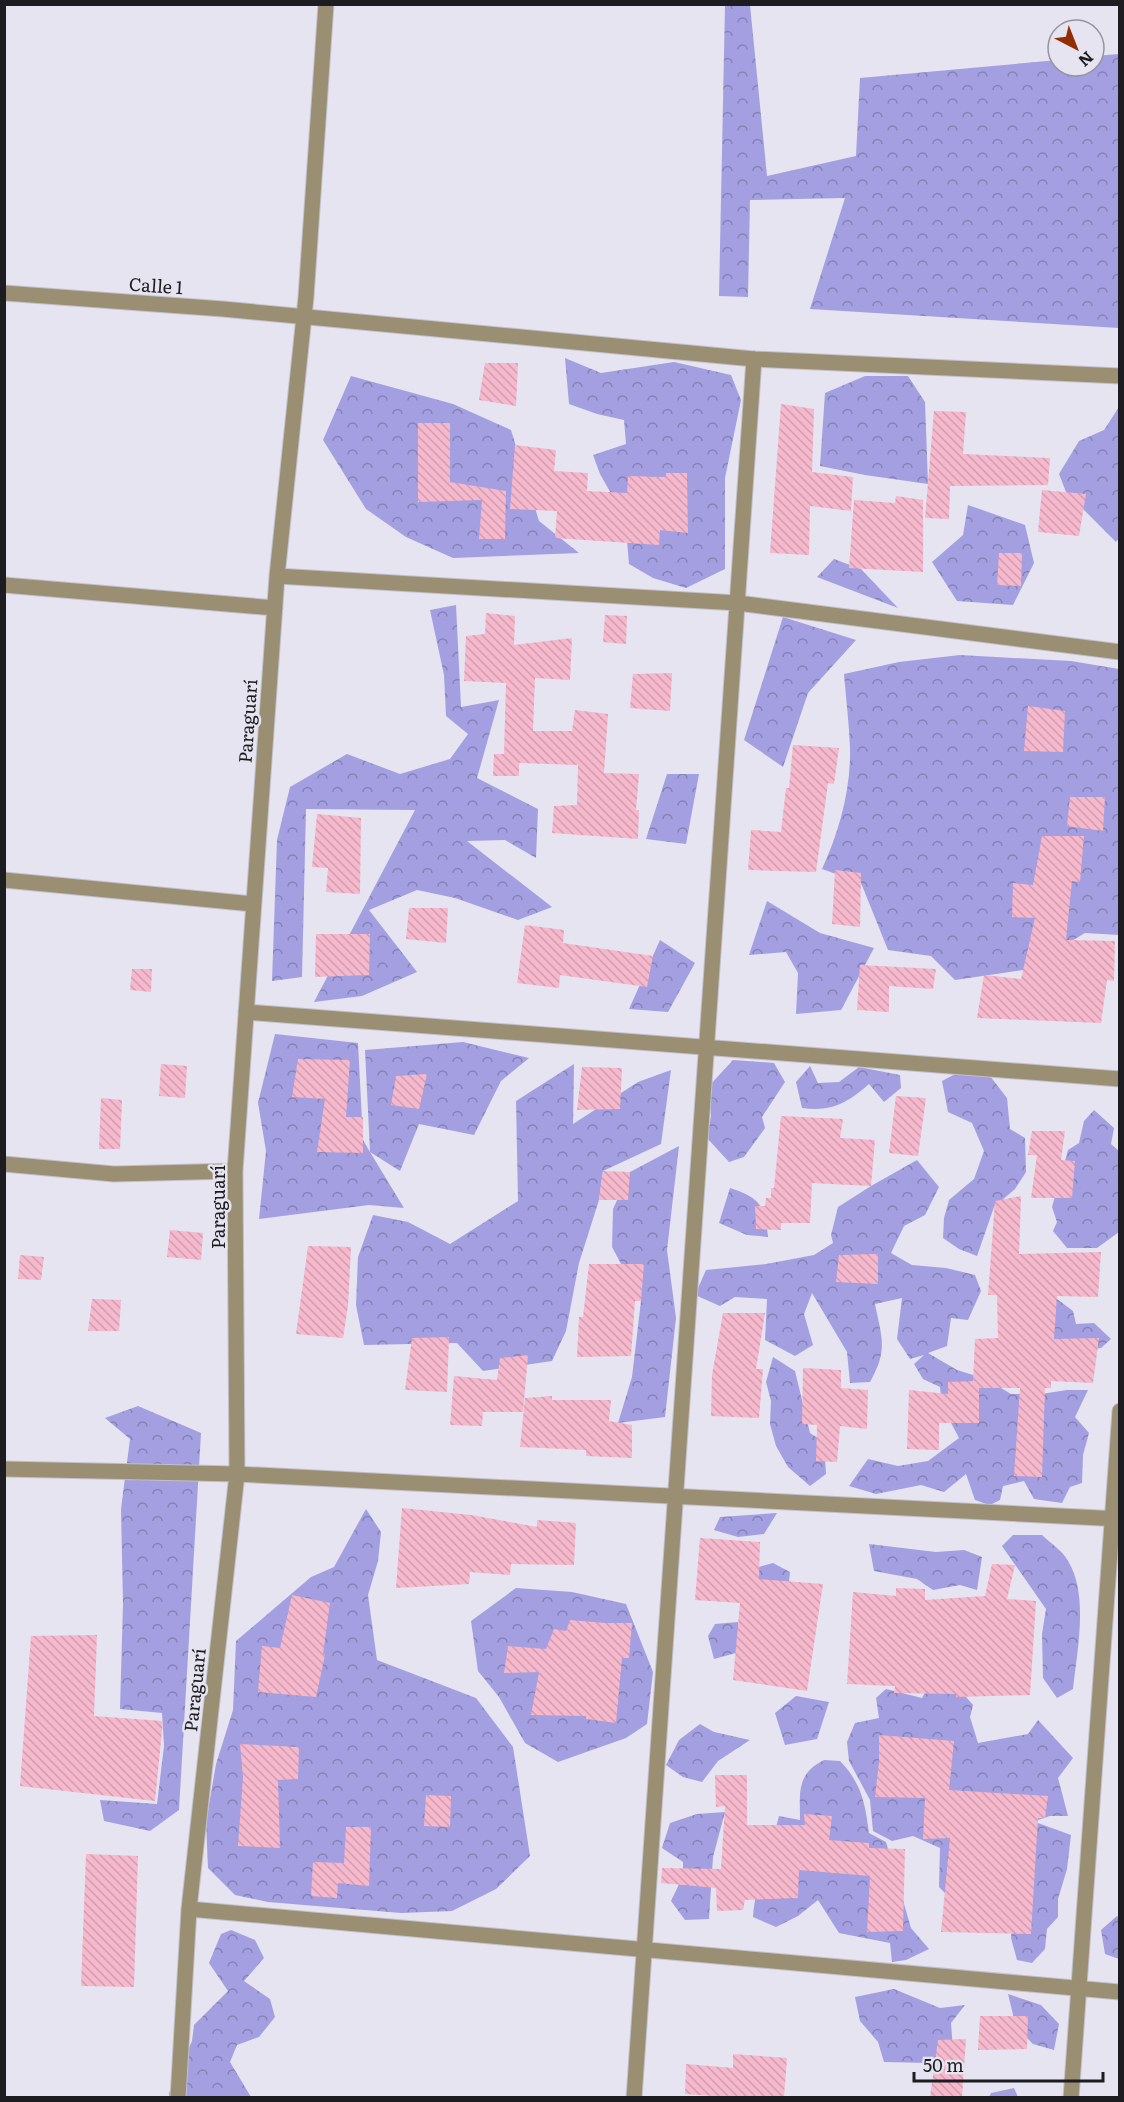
<svg xmlns="http://www.w3.org/2000/svg" width="1124" height="2102" viewBox="0 0 1124 2102" font-family="Literata,serif">
	<style>
		.forest { fill: url(#forest-crowns) }
		.building { fill: url(#building-back-hatch) }
		.lines { fill: none; stroke-linecap: round; stroke-linejoin: round }
		.minor-casing { stroke: #c1c0cb; stroke-width: 17 }
		.tertiary-casing { stroke: #c1c0cb; stroke-width: 17 }
		.minor { stroke: #9a8f72; stroke-width: 15 }
		.tertiary { stroke: #9a8f72; stroke-width: 15 }
		.labels { text-anchor: middle; dominant-baseline: central; stroke-width: 5; stroke-linejoin: round; paint-order: stroke }
		.street-label { font-size: 18px; fill: #1d1d21; stroke: #e5e4f0 }
	</style>
	<defs>
		<pattern id="forest-crowns" width="20" height="18" patternUnits="userSpaceOnUse" patternTransform="scale(1.5)"><rect width="20" height="18" fill="#a49fe1"/><path d="M2 6a3 3 0 1 1 6 0M12 15a3 3 0 1 1 6 0" fill="none" stroke="#8581b6"/></pattern>
		<pattern id="building-back-hatch" width="6" height="6" patternUnits="userSpaceOnUse" patternTransform="scale(1.5)"><rect width="6" height="6" fill="#f6b8cc"/><path d="M-1 5l2 2M0 0l6 6M5-1l2 2" fill="none" stroke="#d29eaf"/></pattern>
	</defs>
	<rect width="100%" height="100%" fill="#e5e4f0"/>
	<path class="forest" d="M725,5H750L767,176L856,156L860,78L1058,60V66H1094V56L1119,54V328L810,309L845,198L750,200L748,297L719,296Z
		M565,358L601,373L674,362L731,375L741,400L725,478V569L686,588L653,578L629,564L625,518L600,474L593,455L626,444L624,420L597,414L569,404Z
		M351,376L453,404L511,430L539,521L579,553L453,558L406,537L366,509L323,440Z
		M865,376H908L925,402L928,484L865,475L820,466L825,393Z
		M1119,407L1120,537L1116,542L1066,492L1059,474L1079,441L1104,430Z
		M968,505L1025,525L1034,563L1013,605L957,601L932,562L963,535Z
		M834,559L861,569L898,608L817,577Z
		M456,605L461,707L499,700L477,778L538,809L536,858L505,840L467,841L552,907L518,920L455,898L417,890L369,910L417,972L362,996L314,1002L415,810L306,809L302,977L272,981L277,840L290,787L347,754L400,774L450,759L468,734L446,716L444,675L430,610Z
		M783,617L856,640L808,693L783,767L744,740Z
		M960,655L1071,661L1119,669L1120,849L1118,851L1120,854L1119,935L1085,933L1023,970L955,980L931,956L888,950L861,883L822,869C839,832 851,790 850,748C849,723 846,699 844,674L899,662Z
		M667,774H699L686,844L646,839Z
		M767,901L820,933L874,948L841,1010L796,1014L798,973L786,952L749,955Z
		M660,940L695,963L668,1012L629,1009Z
		M275,1034L358,1043L363,1140L370,1152L365,1050L463,1042L529,1058L501,1081L474,1135L419,1124L400,1171L370,1152L404,1208L369,1205L259,1219L266,1151L258,1103Z
		M733,1060L774,1063L785,1082L762,1117L765,1128L744,1157L729,1162L707,1138L711,1116L709,1086Z
		M574,1064L573,1124L638,1082L671,1070L661,1144L603,1171L599,1200L579,1263L566,1331L552,1361L483,1371L457,1343L364,1345L356,1305L358,1257L373,1215L408,1222L450,1244L518,1201L516,1101Z
		M810,1066L818,1083L839,1082L859,1067L900,1075L901,1088L884,1102L869,1084C847,1103 832,1112 802,1108L796,1082Z
		M959,1072L990,1076L1007,1098L1010,1129L1025,1138L1026,1172L1015,1189L994,1207L977,1256L959,1249L943,1238L944,1218L949,1200L974,1179L984,1151L972,1123L948,1112L942,1081Z
		M1094,1110L1114,1128L1111,1144L1119,1151V1232L1097,1248H1067L1053,1231L1057,1222L1052,1207L1068,1150L1079,1143L1084,1121Z
		M679,1146L667,1250L676,1318L665,1417L618,1423L632,1377L641,1301L612,1247L613,1209L630,1172Z
		M917,1160L939,1187L925,1215L904,1226L891,1253L912,1265L946,1268L975,1275L981,1291L968,1320L951,1318L947,1346L928,1353L957,1370L986,1379L1011,1394H1041L1067,1390H1088L1075,1417L1089,1433L1083,1455L1082,1483L1070,1487L1062,1503L1034,1499L1024,1481L1003,1486L1000,1500L990,1505L975,1500L966,1474L944,1492L921,1485L876,1494L849,1486L868,1459L898,1466L928,1461L959,1438L942,1406L940,1387L923,1379L914,1364L924,1355L910,1359L897,1339L902,1298L875,1304C882,1339 888,1350 870,1382L850,1383L847,1352L812,1293L804,1314L813,1345L795,1356L765,1340L767,1299L735,1297L720,1306L695,1295L706,1270L766,1264L814,1255L833,1243L831,1235L838,1207L871,1186Z
		M730,1188C760,1198 765,1205 768,1237L747,1235L719,1223Z
		M1053,1296L1073,1311L1076,1324L1094,1323L1111,1339L1101,1348L1064,1352L1036,1346Z
		M773,1357L795,1371L810,1433L824,1442L826,1474L810,1486L788,1467L776,1446L770,1424L771,1401L766,1382Z
		M138,1406L201,1433L179,1810L150,1831L104,1821L100,1800L157,1804L164,1746L162,1713L120,1709L123,1604L121,1509L130,1439L105,1418Z
		M366,1509L381,1532L378,1561L368,1595L377,1660L476,1698L513,1747L530,1856L496,1889L452,1911L401,1913L268,1902L235,1895L208,1868L206,1822L216,1764L233,1710L236,1641L311,1577L334,1567Z
		M777,1513L764,1534L738,1537L714,1530L720,1517Z
		M1013,1535H1042C1050,1543 1063,1551 1068,1561C1089,1595 1077,1651 1073,1689L1057,1698L1043,1678L1042,1634L1046,1609L1002,1546Z
		M869,1544L936,1552L964,1550L982,1557L977,1590L960,1585L933,1590L917,1579L874,1571Z
		M773,1563L790,1572L788,1591L779,1604L743,1571Z
		M516,1588L572,1592L626,1604L653,1672L647,1724L626,1738L558,1762L525,1743L499,1697L478,1671L471,1621Z
		M738,1622L743,1651L714,1659L708,1636L715,1624Z
		M939,1666L973,1705L970,1717L978,1743L1028,1734L1038,1720L1073,1758L1058,1778L1068,1816H1050L1014,1828L955,1903L939,1887L940,1848L913,1836L892,1841L873,1831L870,1800L849,1761L847,1742L855,1723L879,1718L876,1698L886,1689L922,1698Z
		M796,1696L829,1702L817,1739L785,1745L775,1713Z
		M700,1724L714,1732L750,1740L718,1761L702,1782L683,1777L666,1765L679,1740Z
		M824,1760L840,1761C862,1784 865,1803 869,1833L886,1842L911,1928L929,1949L906,1960L892,1962L890,1943L839,1933L818,1900L798,1916L776,1927L753,1917C755,1884 771,1850 779,1816L800,1820C800,1793 796,1774 824,1760Z
		M725,1812L713,1857L709,1919L685,1920L671,1901L683,1876V1862L662,1848L670,1823L697,1814Z
		M1038,1823L1071,1835L1067,1869L1058,1899V1917L1047,1929L1045,1949L1032,1963L1017,1960L1011,1938L1019,1828Z
		M1117,1916L1119,1918V1959L1105,1954L1101,1930Z
		M231,1930L255,1940L264,1958L244,1981L270,1999L275,2017L259,2037L237,2045L230,2062L251,2097L169,2098V2093L192,2041L194,2025L228,1991L209,1963L221,1934Z
		M894,1989L940,2008L965,2005L951,2023L953,2050L928,2063L884,2062L878,2042L860,2021L855,1997Z
		M1008,1994L1041,2005L1059,2024L1054,2050L1033,2044L1016,2027Z
		M1014,2088L1018,2097H989L991,2093Z"/>
	<path class="building" d="M485,363H518L516,406L479,400Z
		M781,404L814,409L812,472L853,477L851,511L810,506L809,555L770,553Z
		M934,411L966,412L963,454L1050,458L1048,485L950,486L949,519L925,518Z
		M418,423H450V482L506,491L505,539H479L482,500L418,502Z
		M515,445L556,450L554,471L588,473L587,491L627,493L628,476L666,477V473H687L688,533L660,530L659,545L555,538L557,511L510,509Z
		M1042,490L1086,494L1079,536L1038,532Z
		M896,496L923,500V572L849,568L854,500L895,503Z
		M999,553H1022L1021,586L997,585Z
		M486,613L515,616L514,645L572,638L570,680L535,678L533,731H572L575,710L608,714L604,773L639,774L636,810H639L638,839L552,833L554,806L577,805L578,765L519,763V776H493L494,754H504L506,683L464,681L466,636L485,634Z
		M605,615L627,616L626,644L603,642Z
		M672,673L670,711L630,708L633,674Z
		M1028,706L1065,711L1063,752L1024,751Z
		M793,745L839,748L834,784L828,783L816,872L748,870L751,830L781,832L786,788H789Z
		M1070,797H1105L1103,831L1067,826Z
		M317,814L361,818L360,894L326,892L328,868L312,867Z
		M1042,836H1084L1080,882L1072,881L1066,940L1115,941L1114,981L1107,980L1101,1023L977,1018L984,975L1021,979L1035,918L1012,917L1013,883L1033,885Z
		M835,870L861,873L860,927L832,924Z
		M409,908H448L446,943L406,939Z
		M525,925L564,930L563,943L653,956L647,987L560,975L559,988L517,983Z
		M316,934H370L369,975L315,977Z
		M860,965L936,969L933,989L889,986V1012L857,1010Z
		M132,969H152L151,992L130,990Z
		M298,1059L350,1060L346,1117H363V1153L317,1152L325,1099L292,1097Z
		M161,1064L187,1066L185,1098L159,1096Z
		M582,1067L622,1068L620,1109L577,1110Z
		M427,1074L419,1109L391,1105L396,1076Z
		M896,1096L926,1098L918,1156L889,1153Z
		M101,1098L122,1100L120,1149H99Z
		M781,1116L843,1119L840,1138L875,1140L871,1186L812,1183L810,1223H781V1230L756,1229L755,1206H765L766,1198H771V1188H774Z
		M1032,1131H1065L1061,1160L1075,1161L1072,1198H1031L1037,1155H1028Z
		M603,1171L630,1172L628,1200H599Z
		M1021,1196L1019,1254L1101,1252L1098,1297L1057,1296L1054,1339L1099,1338L1093,1383L1051,1381V1388H1045L1042,1477L1014,1476L1020,1388H979V1423H939V1450L907,1449L909,1390L948,1394V1382L973,1381L975,1339L998,1338L997,1295H988L995,1201Z
		M170,1230L203,1233L201,1260L167,1257Z
		M308,1246L351,1247L348,1306L343,1338L296,1334Z
		M878,1254V1284L836,1282L839,1255Z
		M20,1255L44,1257L41,1280L18,1279Z
		M589,1264H644L641,1301H635L631,1356L577,1357L579,1317H583Z
		M92,1299L121,1300L119,1331H88Z
		M723,1313H765L756,1369H763L759,1418L711,1416L712,1375Z
		M449,1337L447,1392L405,1390L412,1338Z
		M528,1355L523,1412H483L482,1426L450,1425L454,1376L497,1380L500,1358Z
		M803,1368L841,1370V1388L868,1390L867,1429L840,1426L837,1462L816,1461L817,1425L802,1424Z
		M552,1396V1400H611L609,1421L632,1425V1458L586,1456V1450L520,1447L525,1398Z
		M402,1508L471,1515L537,1527V1520L576,1523L574,1565L511,1564L510,1575L470,1572L469,1584L396,1588Z
		M700,1538L760,1542L759,1579L823,1584L807,1691L733,1680L740,1603L695,1600Z
		M992,1564L1015,1565L1007,1599L1036,1601L1030,1695L956,1697V1694L894,1693L895,1686L847,1684L853,1592L896,1596V1588L925,1589V1600L985,1596Z
		M292,1595L330,1603L323,1654L325,1655L316,1697L258,1692L262,1646L280,1648Z
		M570,1620L605,1623H632L629,1658H622L616,1723L586,1719V1716L531,1715L539,1672L504,1673L508,1646L546,1649L554,1629L566,1631Z
		M97,1635L94,1716L163,1721L155,1801L20,1786L31,1636Z
		M879,1735L954,1741L949,1790L1048,1796L1045,1818H1038L1031,1934L941,1932L950,1838L923,1839L925,1798L875,1797L879,1762Z
		M240,1744L299,1747L298,1779L278,1780L280,1848L238,1846L243,1777Z
		M715,1775H747V1825H805L804,1814L832,1816L829,1840L869,1843V1848L905,1849L903,1931L867,1932L870,1876L799,1870L798,1898L745,1900L743,1910L717,1911L716,1888L661,1883L662,1868L721,1869L725,1806L716,1807Z
		M426,1795L451,1796L450,1827L424,1826Z
		M346,1827H371L369,1886L338,1883L337,1898L311,1896L313,1862L344,1863Z
		M86,1854L138,1856L134,1987L81,1986Z
		M980,2016H1028L1027,2049L978,2050Z
		M966,2039L962,2097H930L938,2040Z
		M733,2054L787,2058L784,2097H727L685,2094L686,2064L733,2068Z"/>
	<g class="lines">
		<g class="minor-casing">
			<path id="minor" d="M277,576L738,603L1120,652
				M4,585L275,608
				M4,880L253,904
				M246,1012L1120,1079
				M4,1164L114,1174L235,1171
				M4,1469L237,1474L1120,1519
				M189,1909L1120,1992
				M178,2098L189,1909L237,1474L235,1171L277,576L306,297L326,4
				M634,2098L754,359
				M1071,2098L1120,1411"/>
		</g>
		<g class="tertiary-casing">
			<path id="tertiary" d="M4,293L223,309L754,359L1120,376"/>
		</g>
		<use href="#minor" class="minor"/>
		<use href="#tertiary" class="tertiary"/>
	</g>
	<g class="labels">
		<g class="street-label">
			<text transform="translate(156 285) rotate(4)">Calle 1</text>
			<text transform="translate(247 721) rotate(-86)">Paraguarí</text>
			<text transform="translate(217 1207) rotate(-90)">Paraguarí</text>
			<text transform="translate(194 1690) rotate(-84)">Paraguarí</text>
		</g>
	</g>
	<rect width="1124" height="2102" fill="none" stroke="#1d1d21" stroke-width="12"/>
	<g transform="translate(1076 48) rotate(138)"><circle r="28" fill="#e5e4f0" stroke="#95949d" stroke-width="1.5"/>
	<path d="M0-4.5L10 22L0 15L-10 22Z" fill="#932e00"/>
	<text y="-9" font-size="16" font-weight="bold" text-anchor="middle" fill="#1d1d21">N</text>
	</g>
	<path d="M914 2072v9h189v-9" fill="none" stroke="#1d1d21" stroke-width="3"/>
	<text x="923" y="2072" font-size="18" fill="#1d1d21" stroke="#e5e4f0" stroke-width="4.5" paint-order="stroke">50 m</text>
</svg>
